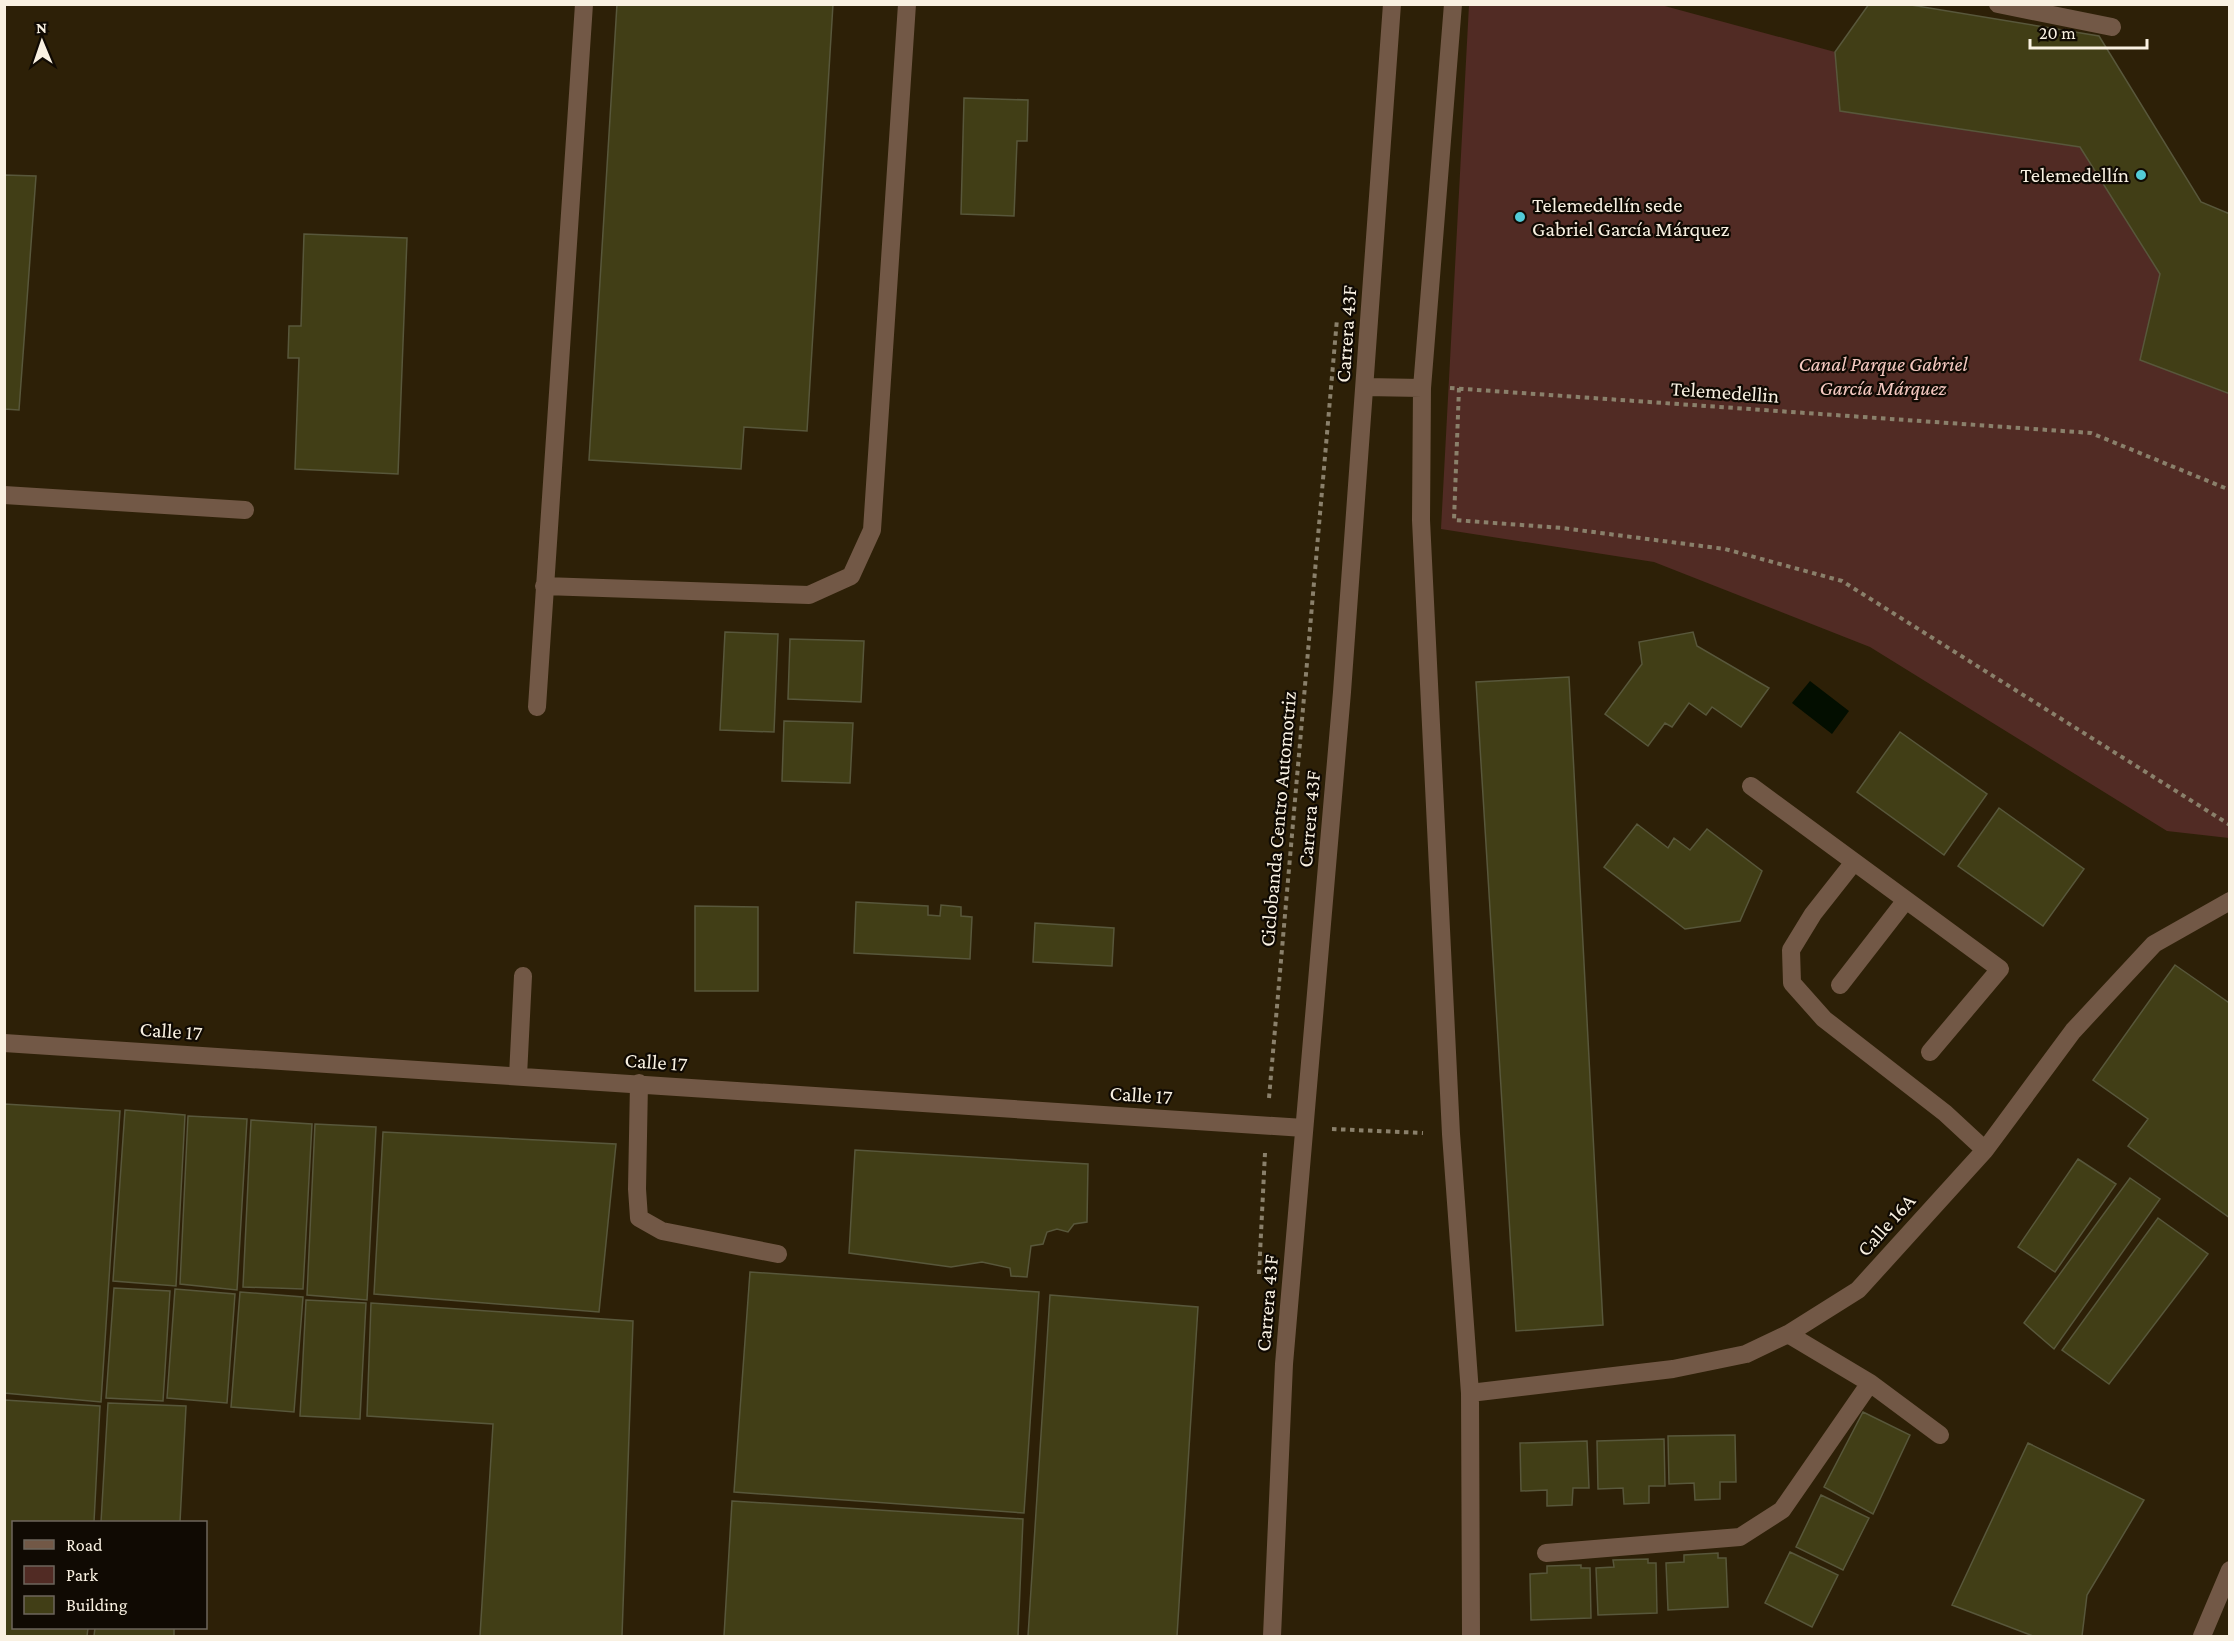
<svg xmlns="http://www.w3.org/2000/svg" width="2234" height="1641" viewBox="0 0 2234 1641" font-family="'Crimson Pro',serif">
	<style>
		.green { fill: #512b24 }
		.water { fill: #030e00 }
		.building { fill: #413e16; stroke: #58573b; stroke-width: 1.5 }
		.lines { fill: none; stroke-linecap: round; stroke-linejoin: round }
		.path { stroke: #8a806b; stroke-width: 4; stroke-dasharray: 4.5 4.5; stroke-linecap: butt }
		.minor { stroke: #725846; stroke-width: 18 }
		.poi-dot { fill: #52cbd7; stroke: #100a03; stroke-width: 2 }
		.labels { text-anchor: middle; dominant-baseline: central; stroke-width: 4.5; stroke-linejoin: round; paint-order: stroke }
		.poi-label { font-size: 21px; fill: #f9f1e2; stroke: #100a03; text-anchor: end }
		.street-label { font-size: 21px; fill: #f9f1e2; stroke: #100a03 }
		.park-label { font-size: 21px; font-style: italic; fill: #f5c9c1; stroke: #100a03 }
	</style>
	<rect width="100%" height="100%" fill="#2d2007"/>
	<path class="green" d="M1469,5H1661L1835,52L1840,111L2080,147L2160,274L2140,359L2229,394V838L2167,831L1870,647L1654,562L1441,529Z"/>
	<path class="water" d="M1810,681L1849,711L1832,734L1792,703Z"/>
	<path class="building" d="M617,4H833L807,431L744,427L741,469L589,460Z
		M1869,4H1905L2099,36L2201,202L2230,214V394L2140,360L2160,274L2080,147L1840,111L1835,52Z
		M964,98L1028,100L1027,141H1017L1014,216L961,214Z
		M4,175L36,176L19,410L4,409Z
		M304,234L407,238L398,474L295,469L299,358H288L289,326H301Z
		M725,632L778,634L774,732L720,730Z
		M1693,632L1697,646L1769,688L1741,727L1712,707L1706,715L1689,703L1672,727L1665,723L1648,746L1605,714L1642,664L1639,642Z
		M790,639L864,641L861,702L788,699Z
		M1569,677L1603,1325L1516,1331L1476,682Z
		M784,721L853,723L850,783L782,781Z
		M1900,732L1987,794L1944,855L1857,792Z
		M1999,808L2084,869L2043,926L1958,866Z
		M1637,824L1668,848L1674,838L1690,850L1707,829L1762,871L1740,921L1685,929L1604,867Z
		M856,902L928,906V915L940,916L941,905L961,907V916L972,917L970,959L854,953Z
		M695,906L758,907V991H695Z
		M1035,923L1114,928L1112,966L1033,962Z
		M2175,965L2228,1002L2230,1000V1218L2128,1146L2148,1119L2093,1080Z
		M4,1104L120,1111L101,1402L4,1393Z
		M125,1110L185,1115L176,1286L113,1281Z
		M188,1116L247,1119L237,1290L180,1284Z
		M251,1120L312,1124L303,1289L243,1287Z
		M315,1124L376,1127L367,1300L307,1295Z
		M383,1132L616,1144L599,1312L374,1294Z
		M855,1150L1088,1164L1087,1222L1074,1224L1068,1232L1057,1229L1047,1232L1043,1244L1031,1246L1027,1277L1011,1276L1010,1268L982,1262L951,1267L849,1253Z
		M2078,1159L2116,1184L2055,1272L2018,1247Z
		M2130,1178L2160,1199L2054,1349L2024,1323Z
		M2158,1218L2208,1254L2109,1384L2062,1350Z
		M750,1272L1039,1292L1024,1513L734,1492Z
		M114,1288L170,1291L163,1401L106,1398Z
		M175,1289L235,1294L227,1403L167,1398Z
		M240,1292L303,1297L294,1412L231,1407Z
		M1050,1295L1198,1307L1177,1636H1028Z
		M306,1300L366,1303L360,1419L300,1416Z
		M371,1303L633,1321L622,1636H480L493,1424L367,1416Z
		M4,1400L100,1406L94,1522H14V1628H88L87,1636H4Z
		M108,1403L186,1406L180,1522H101Z
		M1863,1412L1910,1435L1873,1514L1824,1487Z
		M1735,1435L1736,1482H1720V1499L1695,1500L1694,1483L1669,1484L1668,1436Z
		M1664,1439L1665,1486H1649V1503L1624,1504L1623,1488L1598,1489L1597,1441Z
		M1587,1441L1589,1488H1573L1572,1505L1547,1506V1490L1521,1491L1520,1443Z
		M2028,1443L2144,1500L2087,1595L2082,1636H2033L1952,1605Z
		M1821,1495L1869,1518L1843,1570L1796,1547Z
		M732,1501L1023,1519L1018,1636H724Z
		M1790,1552L1838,1575L1812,1627L1765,1603Z
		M1718,1553V1558H1726L1728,1607L1668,1610L1666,1563L1684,1562V1555Z
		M1648,1559V1563H1656L1657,1613L1598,1615L1596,1568L1614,1567L1613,1560Z
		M1581,1565V1568H1590L1591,1618L1531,1620L1530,1574L1547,1573V1566Z
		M95,1628H174V1636H94Z"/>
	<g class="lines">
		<path class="path" d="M1450,388L2091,433L2230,490
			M1459,388L1454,520L1562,528L1725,549L1842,581L2230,825
			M1269,1098L1337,319
			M1332,1129L1423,1133
			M1259,1274L1265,1153"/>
		<path class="minor" d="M1453,4L1422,388L1421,520L1451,1134L1470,1393L1471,1636
			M1998,4L2112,27
			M1365,387L1422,388
			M4,495L245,510
			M544,586L809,595L851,576L872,530L907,4
			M537,707L584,4
			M1751,786L2000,969L1930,1052
			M1854,862L1813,914L1791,950L1792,983L1824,1019L1945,1113L1985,1150
			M1840,985L1906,900
			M4,1043L1304,1128
			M518,1076L523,976
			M639,1083L637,1189L639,1218L662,1231L778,1254
			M1788,1334L1870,1383L1940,1435
			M1470,1393L1673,1369L1746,1354L1788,1334L1858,1290L1985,1150L2073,1031L2154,944L2230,901
			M1546,1553L1740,1537L1782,1510L1870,1383
			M1272,1636L1284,1364L1342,692L1392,4
			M2202,1636L2230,1570"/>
	</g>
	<g class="poi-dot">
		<circle cx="2141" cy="175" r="6"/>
		<circle cx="1520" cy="217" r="6"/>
	</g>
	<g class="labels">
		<g class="poi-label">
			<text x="2129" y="175">Telemedellín</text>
			<text x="1532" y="205" text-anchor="start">Telemedellín sede<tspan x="1532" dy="24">Gabriel García Márquez</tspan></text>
		</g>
		<g class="street-label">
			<text transform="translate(1346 334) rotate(-86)">Carrera 43F</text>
			<text transform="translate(1725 392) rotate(4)">Telemedellin</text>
			<text transform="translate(1278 819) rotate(-85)">Ciclobanda Centro Automotriz</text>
			<text transform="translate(1309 819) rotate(-85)">Carrera 43F</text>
			<text transform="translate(171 1031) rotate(4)">Calle 17</text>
			<text transform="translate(656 1062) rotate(4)">Calle 17</text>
			<text transform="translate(1141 1095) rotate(4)">Calle 17</text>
			<text transform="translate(1886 1225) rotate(-48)">Calle 16A</text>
			<text transform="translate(1267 1303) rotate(-85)">Carrera 43F</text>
		</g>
		<g class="park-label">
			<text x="1883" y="364">Canal Parque Gabriel<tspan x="1883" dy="24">García Márquez</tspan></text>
		</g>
	</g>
	<rect width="2234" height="1641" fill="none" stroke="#f9f1e2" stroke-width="12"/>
	<rect x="12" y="1521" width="195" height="108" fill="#100a03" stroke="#6d665c" stroke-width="1.5"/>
	<rect x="24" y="1540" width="30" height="9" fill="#725846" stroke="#6d665c" stroke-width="1.5"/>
	<text x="66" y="1551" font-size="18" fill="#f9f1e2">Road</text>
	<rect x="24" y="1566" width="30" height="18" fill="#512b24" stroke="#6d665c" stroke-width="1.5"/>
	<text x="66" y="1581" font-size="18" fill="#f9f1e2">Park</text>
	<rect x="24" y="1596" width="30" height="18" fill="#413e16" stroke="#6d665c" stroke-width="1.5"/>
	<text x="66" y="1611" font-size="18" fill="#f9f1e2">Building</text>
	<g transform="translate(42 42) rotate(358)" stroke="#100a03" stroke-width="4.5" paint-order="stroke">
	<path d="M0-4.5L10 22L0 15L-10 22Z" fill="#f9f1e2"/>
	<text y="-9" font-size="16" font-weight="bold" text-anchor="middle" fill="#f9f1e2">N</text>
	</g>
	<path d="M2030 39v9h117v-9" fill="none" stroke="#f9f1e2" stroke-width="3"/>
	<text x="2039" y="39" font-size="18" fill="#f9f1e2" stroke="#100a03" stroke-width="4.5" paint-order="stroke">20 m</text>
</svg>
